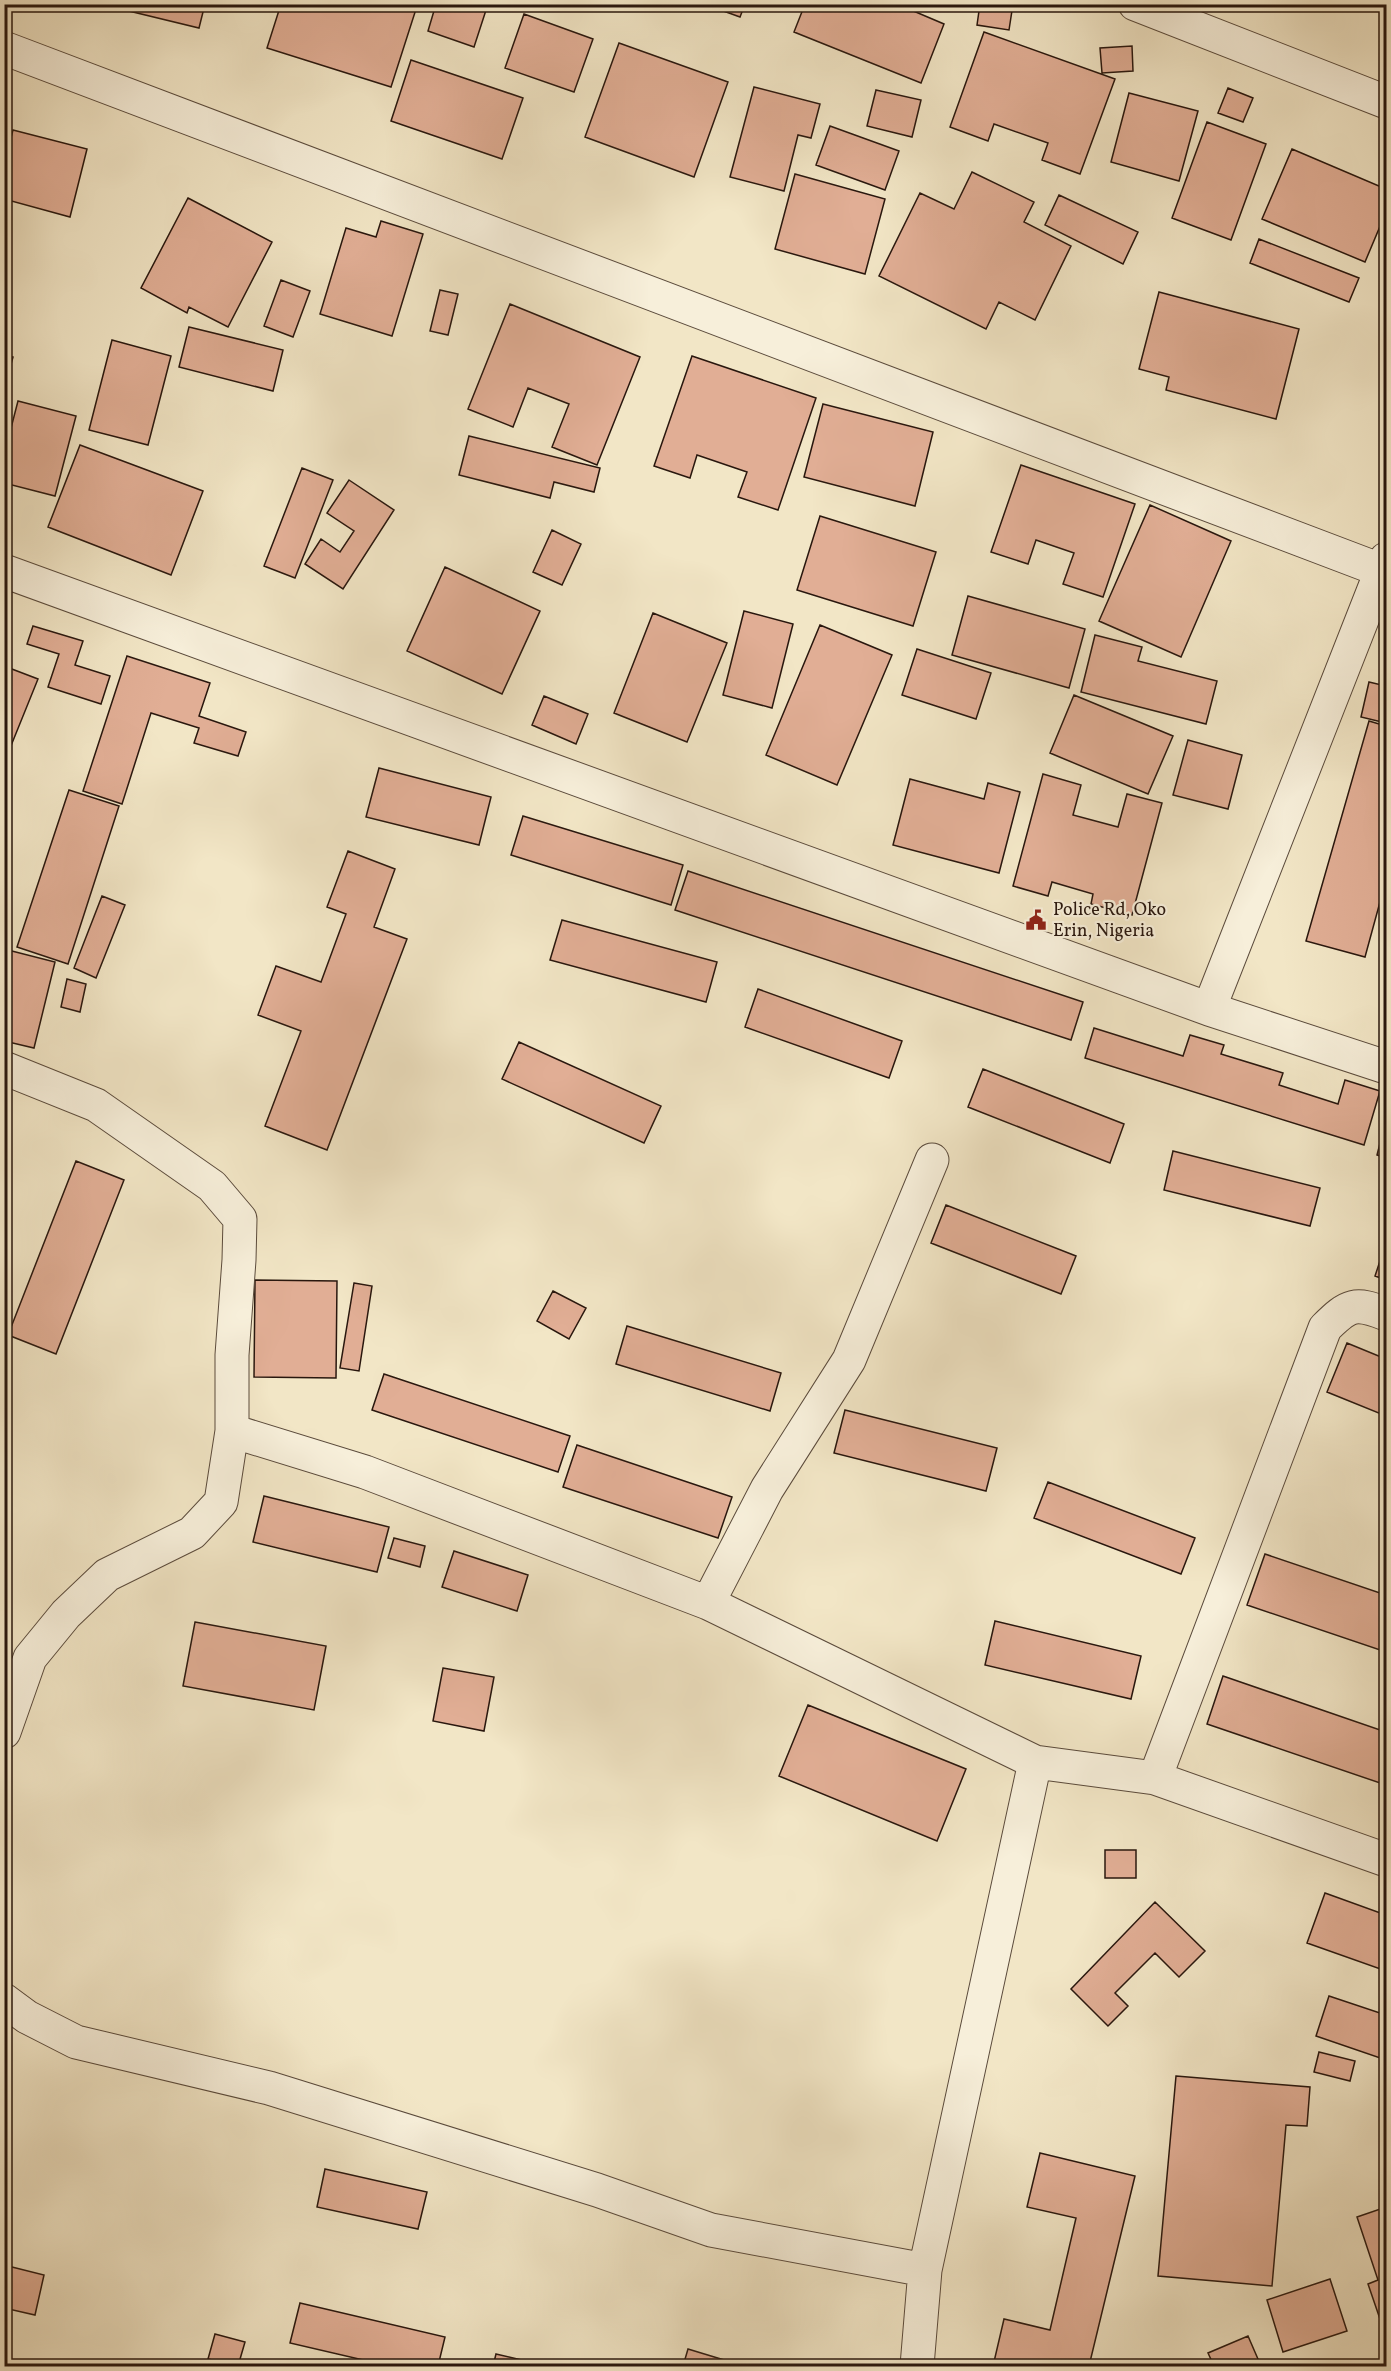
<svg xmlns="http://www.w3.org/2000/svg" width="1391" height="2371" viewBox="0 0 1391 2371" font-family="Vollkorn,serif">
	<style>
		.building { fill: #e1ae95; stroke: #29170e; stroke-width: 1.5 }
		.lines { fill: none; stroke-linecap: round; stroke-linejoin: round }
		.minor-casing { stroke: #5b4b3c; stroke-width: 35 }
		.minor { stroke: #f7efda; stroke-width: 33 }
		.labels { text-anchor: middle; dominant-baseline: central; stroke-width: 4.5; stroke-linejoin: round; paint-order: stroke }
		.poi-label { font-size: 18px; fill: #29170e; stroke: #f7efda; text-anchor: start }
	</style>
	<rect width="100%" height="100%" fill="#f2e6c6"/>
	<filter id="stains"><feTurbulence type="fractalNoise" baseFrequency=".00333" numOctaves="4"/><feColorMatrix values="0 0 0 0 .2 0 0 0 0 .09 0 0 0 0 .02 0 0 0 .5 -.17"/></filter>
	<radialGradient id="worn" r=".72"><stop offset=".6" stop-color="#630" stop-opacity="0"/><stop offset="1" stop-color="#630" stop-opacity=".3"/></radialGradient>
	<path class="building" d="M100,4H205L199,28Z
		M281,4L417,6L391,87L267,48Z
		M436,4H488L474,47L428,31Z
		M704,4H745L740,17Z
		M805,4H897L944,24L921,83L794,32Z
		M980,4H1013L1009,30L977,25Z
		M524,14L593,39L574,92L505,68Z
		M984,32L1115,79L1080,174L1042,160L1048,143L994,124L988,141L950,127Z
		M619,43L728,82L694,177L585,137Z
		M1132,46L1133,71L1102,73L1100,48Z
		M411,60L523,98L502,159L391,121Z
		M754,87L820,104L811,138L798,135L784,191L730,177Z
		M1228,88L1253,98L1243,122L1218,113Z
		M876,90L921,100L912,137L867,126Z
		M1129,93L1198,111L1179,181L1111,162Z
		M1207,122L1266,144L1231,240L1172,218Z
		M830,126L899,151L885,190L816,165Z
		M13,130L87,149L70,217L4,199V164Z
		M1292,149L1386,189V212L1365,262L1262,219Z
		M972,172L1034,202L1024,222L1071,246L1035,320L999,302L986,329L879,276L920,193L954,209Z
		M795,174L885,199L865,274L775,249Z
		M1059,195L1138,232L1123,264L1045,225Z
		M188,198L272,242L228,327L189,307L187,313L141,288Z
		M381,221L423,234L392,336L320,314L346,228L376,237Z
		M1259,239L1359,278L1349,302L1250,263Z
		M281,280L310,291L293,337L264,326Z
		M440,290L458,294L448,335L430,331Z
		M1159,292L1299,329L1276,419L1166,390L1169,377L1139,369Z
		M510,304L640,357L597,465L552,447L569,404L528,388L513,427L468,409Z
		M189,327L283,350L273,391L179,367Z
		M112,340L171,356L148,445L89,430Z
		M4,355L13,357L4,389Z
		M692,356L816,398L778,510L738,497L747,472L697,455L690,478L654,466Z
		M18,401L76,416L55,496L4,483V455Z
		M823,404L933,432L915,506L804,477Z
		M469,436L600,468L594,492L554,482L550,498L459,475Z
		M80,445L203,491L171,575L48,527Z
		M1021,465L1135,504L1103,597L1063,584L1074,553L1036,540L1028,564L991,552Z
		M302,468L333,480L295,578L264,566Z
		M349,480L394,510L343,589L305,564L321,539L340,552L354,531L327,513Z
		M1150,505L1231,541L1181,657L1099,621Z
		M820,516L936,552L913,626L797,590Z
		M552,530L581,544L562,585L533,572Z
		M445,567L540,611L502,694L407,651Z
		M968,596L1085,629L1069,688L952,655Z
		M744,611L793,624L772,708L723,695Z
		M653,613L727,643L687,742L614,713Z
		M820,625L892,655L837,785L766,755Z
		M33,626L83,641L75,665L110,676L101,704L48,687L59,654L27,644Z
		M1095,635L1142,647L1138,661L1217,681L1206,724L1081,692Z
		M917,649L991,673L976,719L902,695Z
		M127,656L210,683L199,716L246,732L238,756L194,743L199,728L151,713L122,804L83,791Z
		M4,666L38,679L4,763Z
		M1369,682L1386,686V723L1361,717Z
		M1074,695L1173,736L1148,794L1050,753Z
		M544,696L588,714L576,744L532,725Z
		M1369,721L1386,726V880L1365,957L1306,941Z
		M1188,740L1242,755L1228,809L1173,795Z
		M379,768L491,797L479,845L366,817Z
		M1043,774L1081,785L1073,815L1118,827L1127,794L1162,803L1132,915L1091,904L1093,894L1052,882L1048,896L1013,886Z
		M910,779L984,799L988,783L1020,792L999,873L893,845Z
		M69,790L119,806L68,964L17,947Z
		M523,816L683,865L671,905L511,855Z
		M348,851L395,869L374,927L407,939L327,1150L265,1126L301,1031L258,1015L276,966L321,982L346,914L327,907Z
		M688,871L1083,1002L1071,1040L675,910Z
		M102,896L125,905L96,978L74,968Z
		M562,920L717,962L706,1002L550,960Z
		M4,949L55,962L34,1048L4,1041Z
		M67,979L86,984L80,1012L61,1007Z
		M758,989L902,1041L889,1078L745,1027Z
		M1094,1028L1183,1056L1190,1035L1224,1045L1221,1054L1283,1073L1279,1085L1338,1104L1345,1080L1380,1091L1364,1145L1085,1058Z
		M519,1042L661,1106L644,1143L502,1079Z
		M983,1069L1124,1124L1110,1163L968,1107Z
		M1386,1120V1158L1377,1155Z
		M1173,1151L1320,1188L1310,1226L1164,1190Z
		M76,1161L124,1180L56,1354L8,1335Z
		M946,1205L1076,1256L1061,1294L931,1243Z
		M1386,1243V1280L1375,1276Z
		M255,1280L337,1281L336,1378L254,1377Z
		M354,1283L372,1286L359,1371L340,1368Z
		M553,1291L586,1308L569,1339L537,1321Z
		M627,1326L781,1373L770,1411L616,1364Z
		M1347,1343L1386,1359V1416L1327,1392Z
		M384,1374L570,1436L558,1472L372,1410Z
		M845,1410L997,1448L986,1491L834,1453Z
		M577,1445L732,1497L718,1538L563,1487Z
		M1048,1482L1195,1538L1181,1574L1034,1518Z
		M264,1496L389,1527L377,1572L253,1542Z
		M394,1538L425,1546L420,1567L388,1558Z
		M454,1551L528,1575L517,1611L442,1587Z
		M1265,1554L1386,1595V1652L1247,1605Z
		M995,1621L1141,1656L1131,1699L985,1665Z
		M195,1622L326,1646L314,1710L183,1686Z
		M443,1668L494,1677L484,1731L433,1721Z
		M1223,1676L1386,1732V1785L1207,1724Z
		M808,1705L966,1769L937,1841L779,1776Z
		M1105,1850H1136V1878H1105Z
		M1325,1893L1386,1915V1971L1307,1943Z
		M1155,1902L1205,1951L1179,1977L1155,1953L1115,1993L1128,2006L1108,2026L1071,1989Z
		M1329,1996L1386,2015V2060L1316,2036Z
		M1319,2052L1355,2061L1350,2081L1314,2072Z
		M1176,2076L1310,2087L1307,2126L1286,2125L1272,2286L1158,2276Z
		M1040,2153L1135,2176L1089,2366H993L1004,2319L1050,2330L1076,2218L1027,2207Z
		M325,2169L427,2192L418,2229L317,2207Z
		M1386,2207V2317L1380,2319L1368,2284L1378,2280L1357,2217Z
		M4,2265L44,2275L35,2315L4,2308Z
		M1330,2279L1347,2331L1283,2352L1267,2300Z
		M300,2303L445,2337L438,2366H389L290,2343Z
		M215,2334L245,2342L238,2366L208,2359Z
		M1248,2336L1261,2366H1214L1208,2353Z
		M688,2349L744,2366H683Z
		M496,2354L547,2366H493Z"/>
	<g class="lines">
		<g class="minor-casing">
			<path id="minor" d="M1135,4L1386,102
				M4,48L1383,571
				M4,571L1209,1009L1386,1067
				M1209,1009L1386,559
				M4,1068L96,1105L212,1186L240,1219L239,1260L232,1355V1431
				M708,1603L767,1489L849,1360L932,1160
				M4,1732L30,1658L66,1614L107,1575L192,1533L221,1502L232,1431L365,1472L708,1603L1035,1762L1155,1778L1386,1860
				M1155,1778L1325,1328C1349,1304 1355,1302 1386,1314
				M4,2000L27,2017L76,2042L269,2088L597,2190L711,2230L925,2270
				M917,2366L925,2270L1035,1762"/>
		</g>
		<use href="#minor" class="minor"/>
	</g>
	<defs>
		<g id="civic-bare" transform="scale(1.62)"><path d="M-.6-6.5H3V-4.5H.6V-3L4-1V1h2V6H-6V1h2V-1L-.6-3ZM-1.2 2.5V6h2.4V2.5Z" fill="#8f2418" stroke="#f7efda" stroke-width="2.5" paint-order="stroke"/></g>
	</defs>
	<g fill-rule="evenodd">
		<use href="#civic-bare" x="1036" y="920"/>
	</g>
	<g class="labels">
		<g class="poi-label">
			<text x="1053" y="910">Police Rd, Oko<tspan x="1053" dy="21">Erin, Nigeria</tspan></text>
		</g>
	</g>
	<rect width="1391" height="2371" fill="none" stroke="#f2e6c6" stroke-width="24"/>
	<rect x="6" y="6" width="1379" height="2359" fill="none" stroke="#29170e" stroke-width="3"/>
	<rect x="12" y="12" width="1367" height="2347" fill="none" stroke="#29170e" stroke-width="1.5"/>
	<rect width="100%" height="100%" filter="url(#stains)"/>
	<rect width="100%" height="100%" fill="url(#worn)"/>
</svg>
